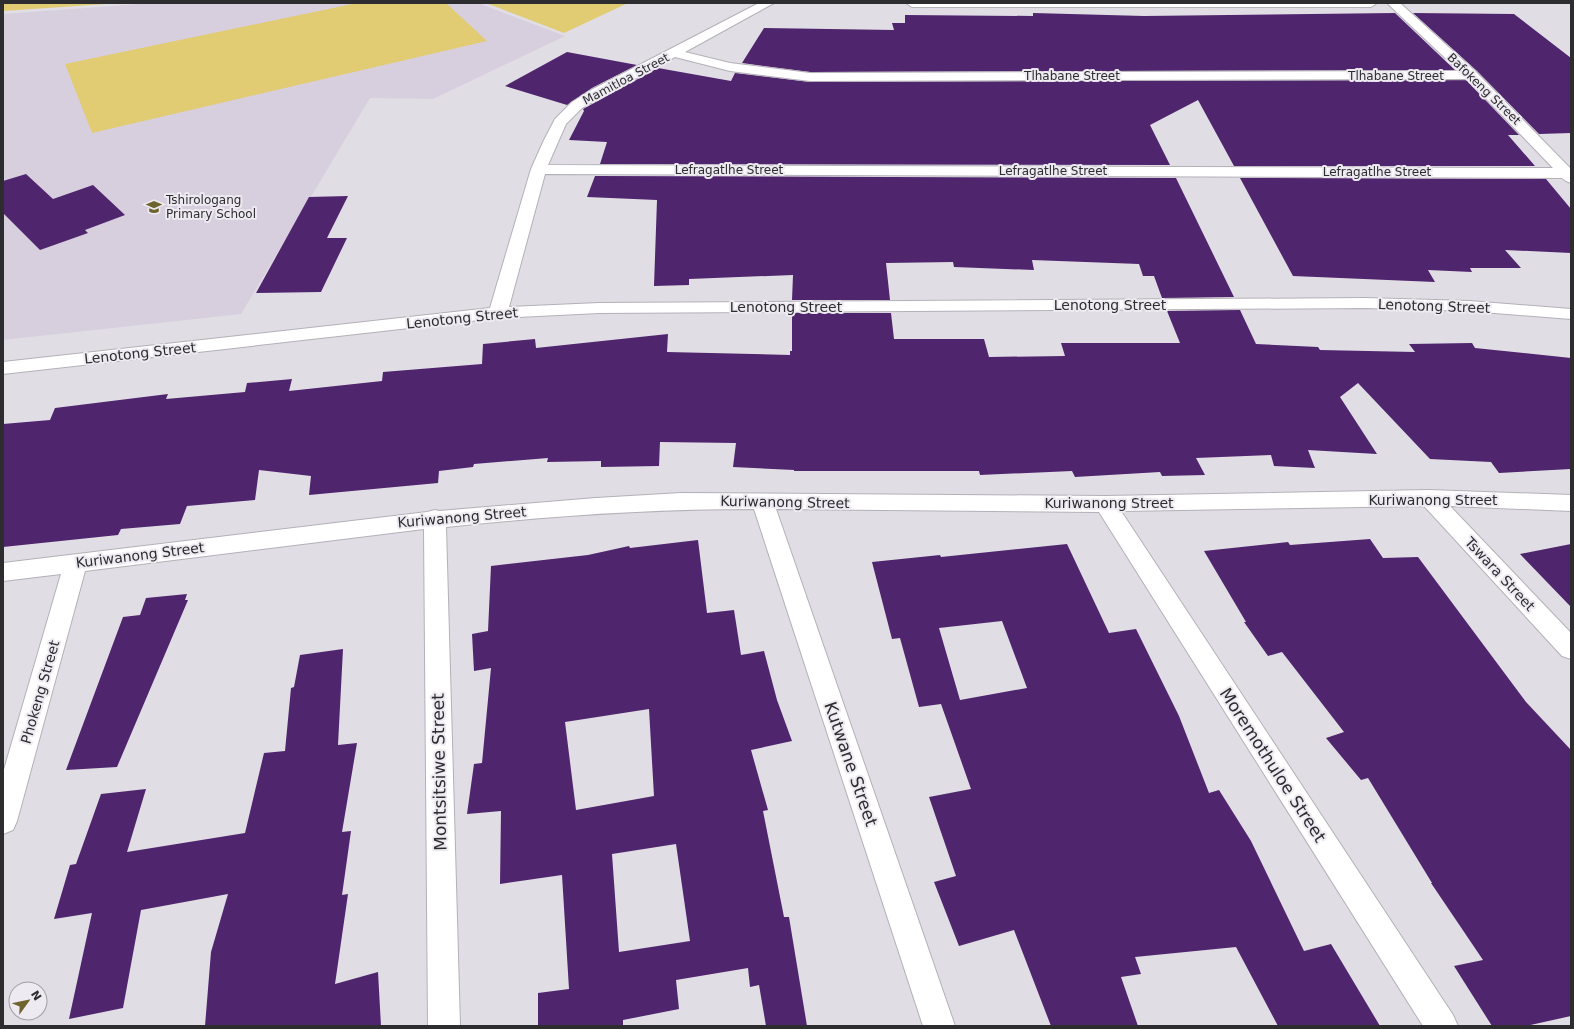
<svg xmlns="http://www.w3.org/2000/svg" width="1574" height="1029" viewBox="0 0 1574 1029" font-family="'DejaVu Sans',sans-serif">
	<style>
		.built { fill: #d7cfde }
		.green { fill: #e1cc74 }
		.building { fill: #4f256e; fill-rule: evenodd }
		.lines { fill: none; stroke-linecap: round; stroke-linejoin: round }
		.minor-casing { stroke: #b4b0b8; stroke-width: 2 }
		.minor { fill: #fff; fill-rule: evenodd }
		.labels { text-anchor: middle; dominant-baseline: central; stroke-width: 4; stroke-linejoin: round; paint-order: stroke }
		.far-street-label { font-size: 12px; fill: #2d2c2f; stroke: #eeeaf2 }
		.far-poi-label { font-size: 12px; fill: #2d2c2f; stroke: #eeeaf2; text-anchor: start }
		.street-label { font-size: 14px; fill: #2d2c2f; stroke: #eeeaf2 }
		.near-street-label { font-size: 17px; fill: #2d2c2f; stroke: #eeeaf2 }
	</style>
	<rect width="100%" height="100%" fill="#e1dde5"/>
	<path class="built" d="M154,3H478L565,36L433,99L370,98L241,314L3,340V14Z"/>
	<path class="green" d="M3,3H121L3,11Z
		M357,3H446L487,41L92,133L65,64Z
		M486,3H628L564,33Z"/>
	<path class="building" d="M1033,13L1144,16L1395,13L1455,70L810,72L742,63L764,28L894,30L892,23H905V15L1033,16Z
		M1413,13L1514,14L1571,58V133L1539,134L1477,71Z
		M567,52L637,65L592,88L567,105L505,86Z
		M658,68L731,81L735,73L810,82L1466,80L1519,135H1508L1535,166H1234L1198,100L1150,125L1170,165L600,164L607,142L569,140L584,111L583,109Z
		M26,174L53,199L93,185L125,215L85,230L88,233L40,250L3,213V181Z
		M595,176L1176,178L1234,297L1162,298L1154,276H1143L1139,264L1032,260L1034,270L954,267L953,262L886,263L890,300H792L793,275L689,279V285L654,286L657,200L587,197Z
		M1240,178L1546,179L1571,209V253L1505,250L1521,268H1470L1472,272L1428,270L1435,282L1293,276Z
		M348,196L327,238H347L321,292L256,293L309,197Z
		M1240,310L1256,344L1318,347L1320,350L1415,352L1409,344L1472,343L1475,348L1571,358V469L1499,473L1491,462L1430,459L1358,383L1340,397L1377,454L1308,450L1315,468L1274,466L1271,455L1196,458L1205,475L1162,476L1160,472L1075,477L1072,471L980,475L979,471H794V470L733,467L736,443L660,442L659,466L601,467V461L547,462L548,458L474,464L473,467L439,471L438,483L309,495L311,476L259,470L255,500L187,506L180,524L121,529L118,535L3,547V424L50,420L55,408L168,394L166,399L245,392L247,383L292,379L289,391L382,381L383,372L482,364L483,344L535,339L536,348L668,334L667,352L790,355V351H792V313H891L894,339H984L989,357L1065,356L1061,343H1180L1167,311Z
		M1370,539L1383,558L1418,557L1526,702L1571,750V1016L1526,1026H1492L1454,966L1483,960L1431,883H1432L1368,778L1361,780L1326,738L1344,732L1282,652L1268,656L1244,622H1246L1204,551L1288,542L1290,545Z
		M698,540L707,613L734,610L741,655L764,651L777,700L792,741L751,750L768,810L763,811L784,917H789L807,1026H766L759,985L750,987L748,968L676,980L679,1009L623,1020V1026H538V993L569,989L562,875L500,884L501,811L467,814L474,764L482,763L491,668L474,671L472,634L488,631L491,566L588,555L629,546L630,548ZM649,709L654,796L576,810L565,722ZM676,844L690,941L619,952L612,854Z
		M1067,544L1109,633L1136,629L1179,716L1209,793L1219,790L1251,841L1304,951L1331,944L1380,1026H1278L1236,947L1135,957L1141,974L1121,977L1138,1026H1051L1014,930L959,946L934,882L956,876L929,797L971,789L941,704L919,707L900,638L892,639L872,562L940,555L941,557ZM1002,621L1027,688L960,700L939,628Z
		M1571,544V607L1520,554Z
		M187,594L185,600H188L117,767L66,770L123,617L140,615L146,598Z
		M343,649L338,745L357,743L342,832L351,831L342,895L348,894L335,984L378,972L381,1026H205L211,952L228,894L141,910L123,1008L69,1019L92,913L54,919L70,865L76,864L101,794L146,789L127,852L245,833L264,753L285,751L291,688L294,687L300,655Z"/>
	<g class="lines">
		<g class="minor-casing">
			<path id="minor" d="M759,3H774L685,52L730,63L810,73L1459,71L1387,3H1400L1476,72L1571,169V183L1566,181L1562,178L545,174L509,307L599,303L1366,298L1469,301L1571,309V319L1469,311L1366,308L599,313L498,318L3,374V362L490,308L531,169L544,140L555,119L572,102L593,89ZM675,57L730,71L810,81L1467,79L1553,168L548,165L566,124L582,108Z
				M906,3H1377L1371,7H912Z
				M1429,490L1571,495V511L1450,506L1571,633V659L1562,656L1424,506L1121,511L1453,1015L1458,1026H1423L1099,512L776,509L955,1026H923L754,509C651,509 549,516 446,527L460,1026H428L424,529L85,571L17,821L13,830L3,834V773L61,574L3,581V563L427,512L435,510L439,511L596,498L681,493L1105,496Z"/>
		</g>
		<use href="#minor" class="minor"/>
	</g>
	<defs>
		<g id="school-bare" transform="scale(1.2)"><path d="M0-5L7-2L0 1L-7-2ZM-4 1L0 2.5L4 1V4Q0 6-4 4Z" fill="#6f632f" stroke="#eeeaf2" stroke-width="2.5" paint-order="stroke"/></g>
	</defs>
	<g fill-rule="evenodd">
		<use href="#school-bare" x="154" y="207"/>
	</g>
	<g class="labels">
		<g class="far-street-label">
			<text x="1072" y="76">Tlhabane Street</text>
			<text x="1396" y="76">Tlhabane Street</text>
			<text transform="translate(626 79) rotate(-28)">Mamitloa Street</text>
			<text transform="translate(1484 89) rotate(44)">Bafokeng Street</text>
			<text x="729" y="170">Lefragatlhe Street</text>
			<text x="1053" y="171">Lefragatlhe Street</text>
			<text x="1377" y="172">Lefragatlhe Street</text>
		</g>
		<g class="far-poi-label">
			<text x="166" y="200">Tshirologang<tspan x="166" dy="14">Primary School</tspan></text>
		</g>
		<g class="street-label">
			<text x="1110" y="305">Lenotong Street</text>
			<text transform="translate(1434 306) rotate(2)">Lenotong Street</text>
			<text x="786" y="307">Lenotong Street</text>
			<text transform="translate(462 318) rotate(-6)">Lenotong Street</text>
			<text transform="translate(140 353) rotate(-6)">Lenotong Street</text>
			<text x="1433" y="500">Kuriwanong Street</text>
			<text transform="translate(785 502) rotate(1)">Kuriwanong Street</text>
			<text x="1109" y="503">Kuriwanong Street</text>
			<text transform="translate(462 517) rotate(-5)">Kuriwanong Street</text>
			<text transform="translate(140 555) rotate(-7)">Kuriwanong Street</text>
			<text transform="translate(1500 574) rotate(47)">Tswara Street</text>
			<text transform="translate(40 692) rotate(-74)">Phokeng Street</text>
		</g>
		<g class="near-street-label">
			<text transform="translate(851 764) rotate(71)">Kutwane Street</text>
			<text transform="translate(1273 765) rotate(57)">Moremothuloe Street</text>
			<text transform="translate(439 772) rotate(-91)">Montsitsiwe Street</text>
		</g>
	</g>
	<rect width="1574" height="1029" fill="none" stroke="#2d2c2f" stroke-width="8"/>
	<g transform="translate(28 1001) rotate(57)"><circle r="19" fill="#eeeaf2" stroke="#a19ea4"/>
	<path d="M0-3L7 15L0 10L-7 15Z" fill="#6f632f"/>
	<text y="-6" font-size="11" font-weight="bold" text-anchor="middle" fill="#2d2c2f">N</text>
	</g>
</svg>
